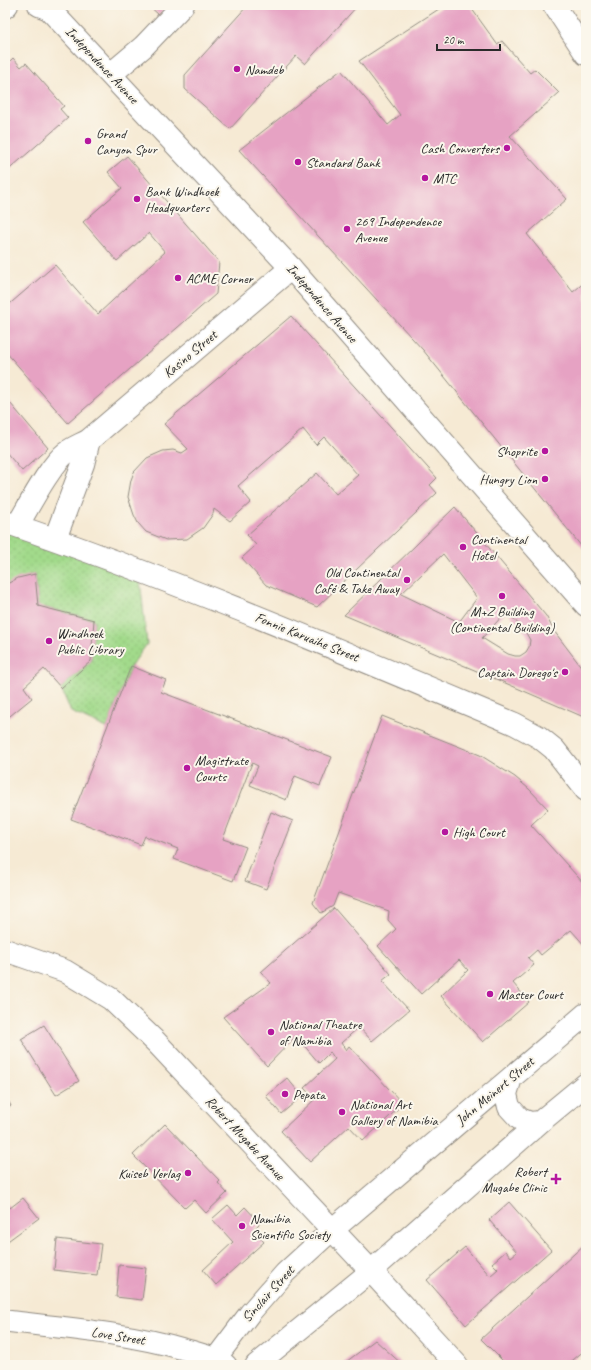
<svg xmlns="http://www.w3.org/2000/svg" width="591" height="1370" viewBox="0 0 591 1370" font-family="Caveat,sans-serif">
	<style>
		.green { fill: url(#green-dots); stroke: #66825b }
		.building { fill: #e6a2c3; fill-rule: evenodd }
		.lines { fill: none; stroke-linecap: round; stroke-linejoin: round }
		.minor-casing { stroke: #908a80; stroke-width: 23 }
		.tertiary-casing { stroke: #908a80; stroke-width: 24 }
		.secondary-casing { stroke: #908a80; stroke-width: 24 }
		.minor { stroke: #fff; stroke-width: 21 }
		.tertiary { stroke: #fff; stroke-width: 22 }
		.secondary { stroke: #fff; stroke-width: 22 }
		.poi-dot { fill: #b5179e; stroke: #fbf7ec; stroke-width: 1.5 }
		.labels { text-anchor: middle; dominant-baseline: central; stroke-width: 4; stroke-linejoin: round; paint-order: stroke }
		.street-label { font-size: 14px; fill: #2b2b2b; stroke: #fbf7ec }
		.poi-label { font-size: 14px; fill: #2b2b2b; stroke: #fbf7ec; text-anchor: start }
	</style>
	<defs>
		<pattern id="green-dots" width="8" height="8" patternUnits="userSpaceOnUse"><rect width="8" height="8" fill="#a2da8b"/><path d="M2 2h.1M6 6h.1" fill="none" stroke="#8cbb78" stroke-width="1.8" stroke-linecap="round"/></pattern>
	</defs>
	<rect width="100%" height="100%" fill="#fbf7ec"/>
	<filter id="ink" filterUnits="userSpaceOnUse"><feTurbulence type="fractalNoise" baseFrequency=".025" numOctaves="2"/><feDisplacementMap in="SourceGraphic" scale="8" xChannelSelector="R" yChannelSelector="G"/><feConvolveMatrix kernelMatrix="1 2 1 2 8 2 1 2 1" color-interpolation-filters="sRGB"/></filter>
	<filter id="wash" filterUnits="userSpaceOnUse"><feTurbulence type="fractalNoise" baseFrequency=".012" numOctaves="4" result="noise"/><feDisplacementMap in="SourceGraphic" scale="16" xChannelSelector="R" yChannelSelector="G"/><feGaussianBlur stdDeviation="0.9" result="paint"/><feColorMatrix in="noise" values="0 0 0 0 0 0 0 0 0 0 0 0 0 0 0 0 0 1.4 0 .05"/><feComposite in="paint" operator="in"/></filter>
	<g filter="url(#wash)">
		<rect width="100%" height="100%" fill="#f6ead4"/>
		<path class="green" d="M5,522L139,570L147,644L131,666L107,728L71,712L61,688L91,661L94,620L38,606L35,574L5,585Z"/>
		<g id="blocks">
			<path class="building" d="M148,5H168L159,15Z
				M248,5H358L305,64L296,56L230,129L185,89V75Z
				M445,5H469L497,44L502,41L530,73L535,69L559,93L510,136L567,199L527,234L573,292L586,281V552L423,350L239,150L341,70L388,125L400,115L359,61Z
				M13,58L21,67L26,63L64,106L60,109L68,118L5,173V66Z
				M127,156L219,262L216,294L68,423L5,351V308L55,265L98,314L165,252L149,233L117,261L83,222L122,188L108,172Z
				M291,316L437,478L430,485L437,493L317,607L266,585L242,558L256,545L247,535L317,473L336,494L358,475L324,437L316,445L303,429L238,486L251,502L230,521L214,509L213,514L203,528L187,539L166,540L146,532L138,523L134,515L128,497L131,480L134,472L147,458L163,451L173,450L182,453L188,449L164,424Z
				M5,397L48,448L22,471L5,451Z
				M455,507L546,616L554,631L586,673V718L510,685L344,615ZM443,554L477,598L459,622L401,594ZM507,611L526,633L530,640L529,647L526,652L520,656H515L508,654L482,638Z
				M35,574L38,606L94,620L91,661L61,688L44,669L24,687L32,698L5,720V585L18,578Z
				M131,666L166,680L161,692L332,757L320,786L295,776L286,800L250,785L258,766L252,763L223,839L246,847L233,881L174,859L178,849L145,836L141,845L71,819Z
				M382,716L480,755L515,777L529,789L548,809L531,825L586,886V947L571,930L541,955L537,950L528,958L534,965L513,983L529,1002L483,1042L441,996L468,970L459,960L421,994L378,946L396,929L388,920L389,911L338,893L333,906L321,913L313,903Z
				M271,812L293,821L266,889L245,881Z
				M334,908L391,974L382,981L409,1010L372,1041L359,1027L341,1043L346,1050L349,1046L403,1104L363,1141L349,1126L310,1162L281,1131L315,1099L304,1088L335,1059L330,1052L319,1063L296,1036L267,1066L223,1017L271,983L261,972Z
				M44,1025L79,1081L56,1095L21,1039Z
				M287,1078L302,1096L281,1114L266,1096Z
				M5,1095L11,1106L5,1109Z
				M165,1124L220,1181L218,1183L227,1193L206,1213L194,1200L185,1208L133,1155Z
				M23,1198L39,1218L5,1243V1202L10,1208Z
				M509,1202L551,1250L466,1325L427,1280L465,1247L490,1276L498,1269L492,1263L506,1251L511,1257L517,1252L489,1220Z
				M228,1205L237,1215L245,1207L260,1223L253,1230L264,1242L216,1285L203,1270L233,1242L212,1219Z
				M57,1239L101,1244L97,1275L54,1270Z
				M586,1243V1349L567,1365H507L481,1339Z
				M119,1265L146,1268L142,1300L116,1297Z
				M375,1340L403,1365H342Z"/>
		</g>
	</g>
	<g filter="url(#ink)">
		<use href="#blocks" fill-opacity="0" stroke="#908a80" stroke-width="1"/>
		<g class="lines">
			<g class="minor-casing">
				<path id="minor" d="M5,1321C66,1328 128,1333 187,1350C201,1354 214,1357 226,1365
					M214,1365L216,1358L250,1313L285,1273L332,1230
					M256,1365L371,1271"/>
			</g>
			<g class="tertiary-casing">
				<path id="tertiary" d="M554,5L586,54
					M5,7L7,5
					M5,522C178,581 346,653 515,724L539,737L554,749L586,790
					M17,526C29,506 50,465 67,452C74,447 82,444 89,440L291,268
					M55,539L83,464L89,440
					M511,1078L506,1094L509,1107L520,1119L530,1123L540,1122
					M332,1230L586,1014
					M371,1271L540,1122L586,1084"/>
			</g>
			<g class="secondary-casing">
				<path id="secondary" d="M39,5L49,9L291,268L586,605
					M111,74L143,47L183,5
					M5,950L65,971L111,999L156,1042L371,1271L457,1365"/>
			</g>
			<use href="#minor" class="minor"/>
			<use href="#tertiary" class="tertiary"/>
			<use href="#secondary" class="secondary"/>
		</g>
	</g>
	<g class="poi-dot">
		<circle cx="237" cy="69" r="4"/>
		<circle cx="88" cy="141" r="4"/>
		<circle cx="507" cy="148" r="4"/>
		<circle cx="298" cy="162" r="4"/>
		<circle cx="425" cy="178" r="4"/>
		<circle cx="137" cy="199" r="4"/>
		<circle cx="347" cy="229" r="4"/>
		<circle cx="178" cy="278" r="4"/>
		<circle cx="545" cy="451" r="4"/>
		<circle cx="545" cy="479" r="4"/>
		<circle cx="463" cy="547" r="4"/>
		<circle cx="407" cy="580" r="4"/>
		<circle cx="502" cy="596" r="4"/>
		<circle cx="49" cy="641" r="4"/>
		<circle cx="565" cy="672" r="4"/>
		<circle cx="187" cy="768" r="4"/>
		<circle cx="445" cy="832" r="4"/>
		<circle cx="490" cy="994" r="4"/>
		<circle cx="271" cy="1032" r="4"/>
		<circle cx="285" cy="1094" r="4"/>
		<circle cx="342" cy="1112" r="4"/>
		<circle cx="188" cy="1173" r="4"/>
		<path d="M554 1173h4v4h4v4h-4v4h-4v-4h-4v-4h4z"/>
		<circle cx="242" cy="1226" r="4"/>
	</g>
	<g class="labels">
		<g class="street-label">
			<text transform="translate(102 65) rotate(47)">Independence Avenue</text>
			<text transform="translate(322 303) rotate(49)">Independence Avenue</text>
			<text transform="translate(190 354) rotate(-40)">Kasino Street</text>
			<text transform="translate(307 637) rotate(22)">Fonnie Karuaihe Street</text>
			<text transform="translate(495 1091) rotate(-40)">John Meinert Street</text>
			<text transform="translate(245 1138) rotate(47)">Robert Mugabe Avenue</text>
			<text transform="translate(268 1294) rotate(-48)">Sinclair Street</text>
			<text transform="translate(118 1336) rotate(9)">Love Street</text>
		</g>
		<g class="poi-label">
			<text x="245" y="69">Namdeb</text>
			<text x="96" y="133">Grand<tspan x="96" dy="16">Canyon Spur</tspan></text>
			<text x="499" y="148" text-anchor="end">Cash Converters</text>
			<text x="306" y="162">Standard Bank</text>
			<text x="433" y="178">MTC</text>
			<text x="145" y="191">Bank Windhoek<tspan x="145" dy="16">Headquarters</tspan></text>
			<text x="355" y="221">269 Independence<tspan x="355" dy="16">Avenue</tspan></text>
			<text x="186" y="278">ACME Corner</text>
			<text x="537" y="451" text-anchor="end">Shoprite</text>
			<text x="537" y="479" text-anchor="end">Hungry Lion</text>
			<text x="471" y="539">Continental<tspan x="471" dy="16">Hotel</tspan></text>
			<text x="399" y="572" text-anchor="end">Old Continental<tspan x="399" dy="16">Café &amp; Take Away</tspan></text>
			<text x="502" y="611" text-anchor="middle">M+Z Building<tspan x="502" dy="16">(Continental Building)</tspan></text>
			<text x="57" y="633">Windhoek<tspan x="57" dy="16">Public Library</tspan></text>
			<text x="557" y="672" text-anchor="end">Captain Dorego's</text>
			<text x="195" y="760">Magistrate<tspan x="195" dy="16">Courts</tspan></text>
			<text x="453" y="832">High Court</text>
			<text x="498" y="994">Master Court</text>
			<text x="279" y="1024">National Theatre<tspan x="279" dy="16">of Namibia</tspan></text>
			<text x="293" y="1094">Pepata</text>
			<text x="350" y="1104">National Art<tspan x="350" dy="16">Gallery of Namibia</tspan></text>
			<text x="547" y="1171" text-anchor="end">Robert<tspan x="547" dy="16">Mugabe Clinic</tspan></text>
			<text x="180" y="1173" text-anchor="end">Kuiseb Verlag</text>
			<text x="250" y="1218">Namibia<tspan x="250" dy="16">Scientific Society</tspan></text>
		</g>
	</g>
	<rect width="591" height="1370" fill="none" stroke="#fbf7ec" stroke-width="20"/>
	<path d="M437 44v6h63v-6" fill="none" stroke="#2b2b2b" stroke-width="2"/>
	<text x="443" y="44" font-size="12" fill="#2b2b2b" stroke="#fbf7ec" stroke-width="3" paint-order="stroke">20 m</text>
</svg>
